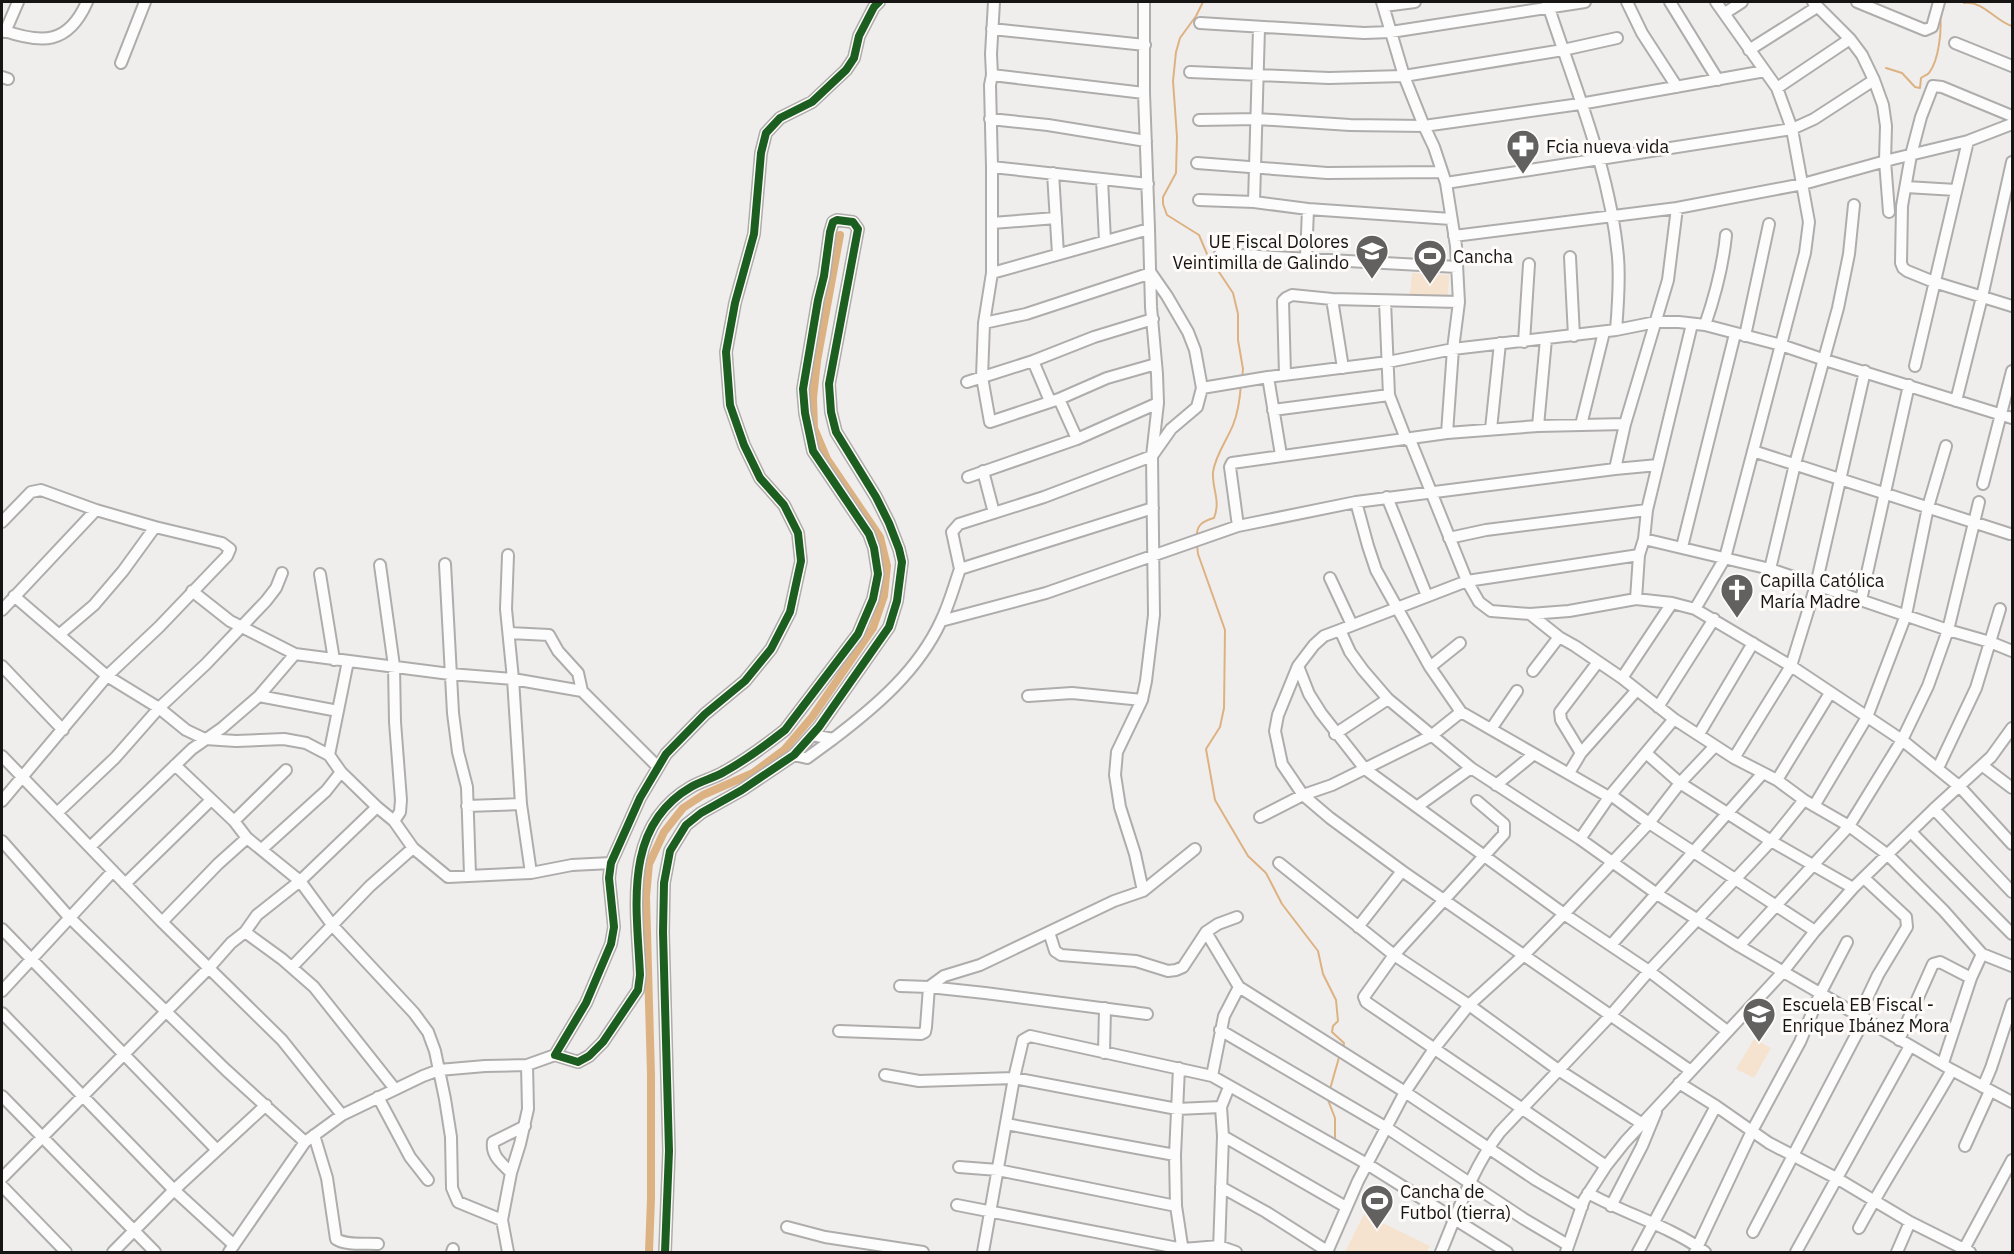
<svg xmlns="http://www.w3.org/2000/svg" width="2014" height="1254" viewBox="0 0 2014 1254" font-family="'IBM Plex Sans',sans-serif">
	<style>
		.green { fill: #f5e2cf }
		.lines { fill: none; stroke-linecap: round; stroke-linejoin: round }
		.stream { stroke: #ddb283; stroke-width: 2 }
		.canal { stroke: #ddb283; stroke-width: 8 }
		.minor-casing { stroke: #aeadac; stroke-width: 14 }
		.minor { stroke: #fdfcfc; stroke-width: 10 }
		.cycleway-casing { stroke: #fefbf9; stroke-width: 11 }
		.cycleway { stroke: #1b5e20; stroke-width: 8 }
		.labels { text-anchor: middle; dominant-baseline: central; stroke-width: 6; stroke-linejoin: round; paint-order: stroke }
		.poi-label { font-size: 18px; fill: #161514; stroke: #fefbf9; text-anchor: start }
	</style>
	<rect width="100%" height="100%" fill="#f0eeed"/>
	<path class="green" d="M1412,273L1449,275L1448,296L1410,295Z
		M1754,1039L1771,1048L1754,1078L1736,1069Z
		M1364,1214L1430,1246L1427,1252H1345Z"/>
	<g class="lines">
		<path class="stream" d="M1203,2L1196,16L1180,38L1176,52L1173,81L1177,137L1176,173L1163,197V204L1167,215L1199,235L1207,254L1233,293L1238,314V340L1243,369L1242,379
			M1964,2V3C1983,0 1996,22 2012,26
			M1886,68L1902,73L1915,87L1920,88L1921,78C1924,76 1927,75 1929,73C1939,60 1942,30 1940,14
			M1197,537C1196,525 1203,521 1214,518C1221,500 1212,490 1213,472C1215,456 1227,440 1233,425C1238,413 1240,398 1241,384
			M1197,545L1198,554L1225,630L1224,708L1220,727L1206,749L1215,800L1248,856L1266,873L1282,904L1318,951L1323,974L1336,1000L1338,1021L1333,1026L1332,1032L1344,1043L1343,1050
			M1330,1089L1340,1054
			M1329,1097L1328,1100L1335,1118V1139"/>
		<path class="canal" d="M649,1252L651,1198V1074L646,897L649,864L664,832L683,808L703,795L753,773L784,750L812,717L873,628L884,596L887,566L880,537L827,459L814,428L813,398L817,361L840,235"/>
		<g class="minor-casing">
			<path id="minor" d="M994,2L991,54L992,75L990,85L992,167V273L984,323L982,377L990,422L1059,399L1107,378L1156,364
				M1382,2L1404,76L1424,126L1434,147L1446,183L1456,246L1459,302L1453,349L1447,433
				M1547,2C1574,85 1610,169 1618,257C1620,281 1618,306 1616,330
				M1627,2L1642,33L1677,87
				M1670,2L1718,80
				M1813,2L1850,39L1862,55L1874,80L1883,105L1886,126L1885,161L1889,212
				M1857,2L1925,30L1932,27L1939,2
				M1384,6L1415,2
				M1725,13L1742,2
				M1200,23L1364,33L1391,32L1585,2
				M992,29L1145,45
				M2,30C42,44 68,45 87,2
				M5,32L18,2
				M1955,43L2012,66
				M1749,50L1817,7
				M121,63L145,2
				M1190,72L1329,78L1404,76L1563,50L1617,38
				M992,75L1144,93
				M2,77L8,79
				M1777,88L1850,39
				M2012,116L1942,87L1933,86L1921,117L1911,155L1902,206L1901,263L1903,268L1907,271L1934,282L2012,306
				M990,119L1048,125L1146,141
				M1199,120L1257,119L1350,125L1424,126L1580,104L1765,71
				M1197,163L1327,173L1442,172
				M992,167L1148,184
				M1053,173L1058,254
				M1102,179L1105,241
				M1446,183L1792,129L1814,119L1874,80
				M1906,187L1956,190
				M1199,200L1254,202L1308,209L1451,219
				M1254,202L1259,28
				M992,223L1056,218
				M1454,236L1677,208L1803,184L1893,159L1968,141L2012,124
				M1220,254L1457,267
				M1570,257L1574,336
				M1306,259L1308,209
				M992,273L1149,229
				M1332,299L1343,368
				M1385,301L1389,395L1406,439L1411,442L1467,581L1479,602L1491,611L1530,614L1569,611L1636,599L1672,603L1695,609L1791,666L1902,740L1960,787L2012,844
				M1705,325C1715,296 1723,266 1726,235
				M1745,336L1769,224
				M1524,342L1529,264
				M1033,361L1050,401
				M1915,366L1968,141
				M1285,375L1283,301L1286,298L1292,295L1332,299L1459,302
				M967,382L1033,361L1094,337L1153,319
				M1202,388L1268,377
				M1059,399L1077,439
				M1956,401L1982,297L2012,162
				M1273,410L1389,395
				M1581,425L1604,332
				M1538,426L1546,339
				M1491,429L1500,343
				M1753,451L2010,534
				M1281,455L1268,377L1388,362L1453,349L1616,330L1656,322H1679L1705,325L1781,345L1825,360L2012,418
				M1615,469L1625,424L1668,280L1677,208
				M983,471L994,513
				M968,477L1077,439L1158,403
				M1983,484L2012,371
				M1387,497L1427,596
				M1356,502L1368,546L1376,570L1430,667L1461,712L1609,797
				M2,522L31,492L41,490L96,510L155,527L222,543L230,549L227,556L159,627L107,676L2,801
				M1238,526L1230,467L1232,463L1447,433L1538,426L1625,424
				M1449,538L1486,530L1647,510
				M1644,539L1770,569L1948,630L1979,502
				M1682,547L1735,334
				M508,555L506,609L513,679L521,804L531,873
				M445,564L453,713L458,752L467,787L470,875
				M380,565L394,666L395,722L401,800L400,812L394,821
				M960,569L952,532L959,524L1044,497L1152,456L1171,429L1197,407L1202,388L1195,350L1188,332L1167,296L1151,273L1026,314L984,323
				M1770,569L1795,464L1838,308L1849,254L1854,205
				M320,574L334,660
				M1330,578L1352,625
				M192,591L230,621L295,654L450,674L513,679L582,691L658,767
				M14,596L107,676L159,708L186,730L205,739L236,741L284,739L306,743L329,755L341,772L377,807L394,821L413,848L448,877L531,873L572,865L611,863
				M1636,599L1639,555L1644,539L1647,510L1692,324
				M1861,600L1909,385
				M1695,609L1725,558L1805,253L1809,222L1792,129L1777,88L1716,2
				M2,610L96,510
				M1530,614L1559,637L1575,646L1622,678L1674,719L1734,758L1791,666L1816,585L1865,371
				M941,621L1046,593L1238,526L1356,502L1615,469L1658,465
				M1340,630L1467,581L1639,555
				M509,633L549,635L558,651L578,673L582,691
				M60,634L94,605L123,571L155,527
				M2,666L63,730
				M1298,666L1309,694L1321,713L1365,769L1564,914L1649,971L1727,1031
				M1430,667L1460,643
				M1533,671L1559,637
				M1622,678L1672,603
				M259,696L338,711
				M1028,696L1072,693L1142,700
				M1658,707L1714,619
				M1491,729L1517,691
				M1335,734L1388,699
				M1699,734L1753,643
				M812,735L833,739C875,707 918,671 941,621C949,605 954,586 960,569L1153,508
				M1581,753L1561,720L1560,712L1598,662
				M1646,753L1680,783L1771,841L1853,888
				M329,755L348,661
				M794,755L807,758L833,739
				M2,756L162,922L282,1040L342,1115
				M1734,758L1777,780L1830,693
				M175,765L234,821L247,838L300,881L333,926L414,1013L428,1032L435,1051L445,1099L451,1137L452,1188L458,1202L502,1220
				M1983,766L2012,788
				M1938,768L1976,688L2000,609
				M1569,773L1581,753L1636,691
				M1777,780L1804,800L1849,826L1888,855L1944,911L1982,954L2012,966
				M1496,785L1534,754
				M1611,795L1649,823L1815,931
				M1477,801L1504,824V834L1394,955L1364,997L1366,1002L1606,1166
				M467,806L521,804
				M1418,806L1471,768
				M1814,806L1867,717L1906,615L1928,507L1946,446
				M1934,809L2012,892
				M57,813L115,758L159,708L206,664L266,601L276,588L282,573
				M1260,817L1303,795L1332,785L1431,736L1461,712
				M234,821L286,770
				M1911,832L2012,934
				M1580,839L1609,797L1674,719
				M2,841L69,917L226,1070L305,1142
				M90,847L192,749L222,728L259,696L295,654
				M262,849L326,791L341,772
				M1279,863L1394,955L1469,1005L1557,1069L1641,1123
				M125,884L211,800
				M1143,891L1135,854L1120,807L1115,775L1117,752L1142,700L1146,681L1154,615L1152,456L1158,403L1157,374L1151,307L1149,229L1144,93V2
				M162,922L218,864L247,838
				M1358,927L1402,871
				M2,929L216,1149
				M245,932L282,959L314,987L395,1089
				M1049,932L1055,951L1061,955L1136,961L1168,971L1176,970L1183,967L1206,932L1218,924L1237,917
				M1206,932L1239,987L1224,1016L1212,1076
				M1611,945L1763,773
				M1739,946L1849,826L1902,740L1928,686L1948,630L1990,642L2012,651
				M292,967L370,886L413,848
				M900,986L929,987L944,976L980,965L1114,901L1143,891L1195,849
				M1239,987L1405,1092L1536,1180L1582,1207
				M2,991L113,871
				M2,1013L174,1190L234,1245
				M1859,1015L1878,975L1907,927L1906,917L1864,878
				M1220,1030L1387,1128L1524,1219L1568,1245
				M839,1031L921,1034L925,1032L926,1027L929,987L985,993L1147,1014
				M1899,1040L1933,964L1940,962L1971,978
				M1104,1053L1105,1008
				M1943,1063L1971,978L1982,954
				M1179,1068L1175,1155L1176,1206L1183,1252
				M1691,1071L1402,871L1330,818L1303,795L1282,764L1275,731L1278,715L1298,666L1314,645L1324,636L1340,630L1350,652L1363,670L1388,699L1471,768L1580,839L1657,894L1739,946L1952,1070L2012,1102
				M885,1075L919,1081L1014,1078L1177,1109L1221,1107
				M1679,1083L1716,1106L1769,1143L1838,1179L1910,1222L1970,1252
				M1983,1087L1991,1068L2012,1004
				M2,1096L155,1252
				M378,1097L410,1157L428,1180
				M1006,1124L1175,1155
				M314,1135L327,1178L336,1239C347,1246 365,1243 378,1244
				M1223,1136L1346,1207
				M1965,1146L1990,1091
				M959,1167L998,1170L1176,1206
				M511,1173C502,1163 491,1156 493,1142L525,1126
				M2,1178L209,968L231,943L245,932L257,915L300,881L377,807
				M2,1186L66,1252
				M1221,1187L1266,1212L1327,1251
				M1588,1193C1625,1214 1672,1227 1705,1252
				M957,1205L1183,1249L1219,1246L1236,1252
				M1611,1206L1642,1146L1656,1112
				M787,1227L825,1237L923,1252
				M1859,1228C1888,1174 1922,1123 1952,1070
				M1753,1232L1865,1018
				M1964,1249L2012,1160
				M1219,1250L1223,1136L1221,1107L1229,1087
				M113,1252L174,1190L266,1105
				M229,1252L305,1142L342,1115L423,1076L439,1070L485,1066L527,1065L555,1055
				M452,1252L453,1249
				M508,1252L502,1220L511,1173L520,1144L528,1109L527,1065
				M665,1252L669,1151L663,932L664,883L670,851L686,825L701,813L742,790L794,755L819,727L889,627L897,601L902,562L899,549L889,523L876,497L836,432L831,412L829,384L858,229L853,222L837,220L833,222L830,232L824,276L818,300L803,389L805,413L813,451L869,534L874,548L878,574L873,599L858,634L785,730C766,745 746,760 724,772C714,778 701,781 691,787C622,827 637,908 640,975L638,990L603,1042L589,1056L578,1062L555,1055L586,1003L611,944L614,927L609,878L611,863L640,798L666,754L705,714L745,681L771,649L790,612L801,561L798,533L784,505L760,478L744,445L730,405L726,352L735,303L754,234L761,153L766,133L780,118L812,102L846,70L854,58L859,36L874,7L879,2
				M983,1252L1014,1078L1023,1040L1030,1036L1212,1076L1367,1164L1507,1252
				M1327,1252L1358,1181L1405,1092L1434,1049L1469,1005L1524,955L1564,914L1649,823L1680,783L1715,746
				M1441,1252C1458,1211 1473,1167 1500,1132L1610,1016L1649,971L1771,841L1804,800
				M1566,1252L1584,1200L1606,1166L1625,1142L1782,973L1815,931L1853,888L1934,809L1991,757L2012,728
				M1638,1252L1716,1106
				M1695,1252L1752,1131L1800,1042L1820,994L1847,942
				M1796,1252L1910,1046
				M1897,1252L1910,1222"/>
		</g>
		<use href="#minor" class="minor"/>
		<g class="cycleway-casing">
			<path id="cycleway" d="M665,1252L669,1151L663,932L664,883L670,851L686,825L701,813L742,790L794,755L819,727L889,627L897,601L902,562L899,549L889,523L876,497L836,432L831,412L829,384L858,229L853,222L837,220L833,222L830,232L824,276L818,300L803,389L805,413L813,451L869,534L874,548L878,574L873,599L858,634L785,730C766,745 746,760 724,772C714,778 701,781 691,787C622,827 637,908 640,975L638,990L603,1042L589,1056L578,1062L555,1055L586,1003L611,944L614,927L609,878L611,863L640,798L666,754L705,714L745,681L771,649L790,612L801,561L798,533L784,505L760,478L744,445L730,405L726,352L735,303L754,234L761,153L766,133L780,118L812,102L846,70L854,58L859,36L874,7L879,2"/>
		</g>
		<use href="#cycleway" class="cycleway"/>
	</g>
	<defs>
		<g id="pharmacy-pin" transform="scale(1.725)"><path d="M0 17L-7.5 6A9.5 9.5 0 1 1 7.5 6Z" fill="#626160" stroke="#fefbf9"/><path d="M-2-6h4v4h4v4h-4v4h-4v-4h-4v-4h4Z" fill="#fff"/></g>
		<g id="school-pin" transform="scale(1.725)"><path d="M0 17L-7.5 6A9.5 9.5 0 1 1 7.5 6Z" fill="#626160" stroke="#fefbf9"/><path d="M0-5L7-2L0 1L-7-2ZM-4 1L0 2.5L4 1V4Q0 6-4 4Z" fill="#fff"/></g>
		<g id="stadium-pin" transform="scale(1.725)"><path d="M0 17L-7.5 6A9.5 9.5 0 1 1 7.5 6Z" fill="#626160" stroke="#fefbf9"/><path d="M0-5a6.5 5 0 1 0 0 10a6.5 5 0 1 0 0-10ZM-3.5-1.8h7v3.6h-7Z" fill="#fff"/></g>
		<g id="church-pin" transform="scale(1.725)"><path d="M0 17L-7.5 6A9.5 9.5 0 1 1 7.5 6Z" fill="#626160" stroke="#fefbf9"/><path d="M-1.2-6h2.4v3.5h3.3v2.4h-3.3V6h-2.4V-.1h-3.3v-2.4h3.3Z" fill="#fff"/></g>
	</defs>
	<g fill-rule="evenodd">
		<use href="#pharmacy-pin" x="1523" y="146"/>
		<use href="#school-pin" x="1372" y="251"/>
		<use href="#stadium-pin" x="1430" y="256"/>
		<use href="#church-pin" x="1737" y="590"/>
		<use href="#school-pin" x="1759" y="1014"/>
		<use href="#stadium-pin" x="1377" y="1201"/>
	</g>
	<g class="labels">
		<g class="poi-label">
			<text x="1546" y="146">Fcia nueva vida</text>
			<text x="1349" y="241" text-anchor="end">UE Fiscal Dolores<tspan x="1349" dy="21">Veintimilla de Galindo</tspan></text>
			<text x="1453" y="256">Cancha</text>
			<text x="1760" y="580">Capilla Católica<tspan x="1760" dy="21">María Madre</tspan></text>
			<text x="1782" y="1004">Escuela EB Fiscal -<tspan x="1782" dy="21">Enrique Ibánez Mora</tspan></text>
			<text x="1400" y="1191">Cancha de<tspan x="1400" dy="21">Futbol (tierra)</tspan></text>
		</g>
	</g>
	<rect width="2014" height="1254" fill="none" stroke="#161514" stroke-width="6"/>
</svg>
